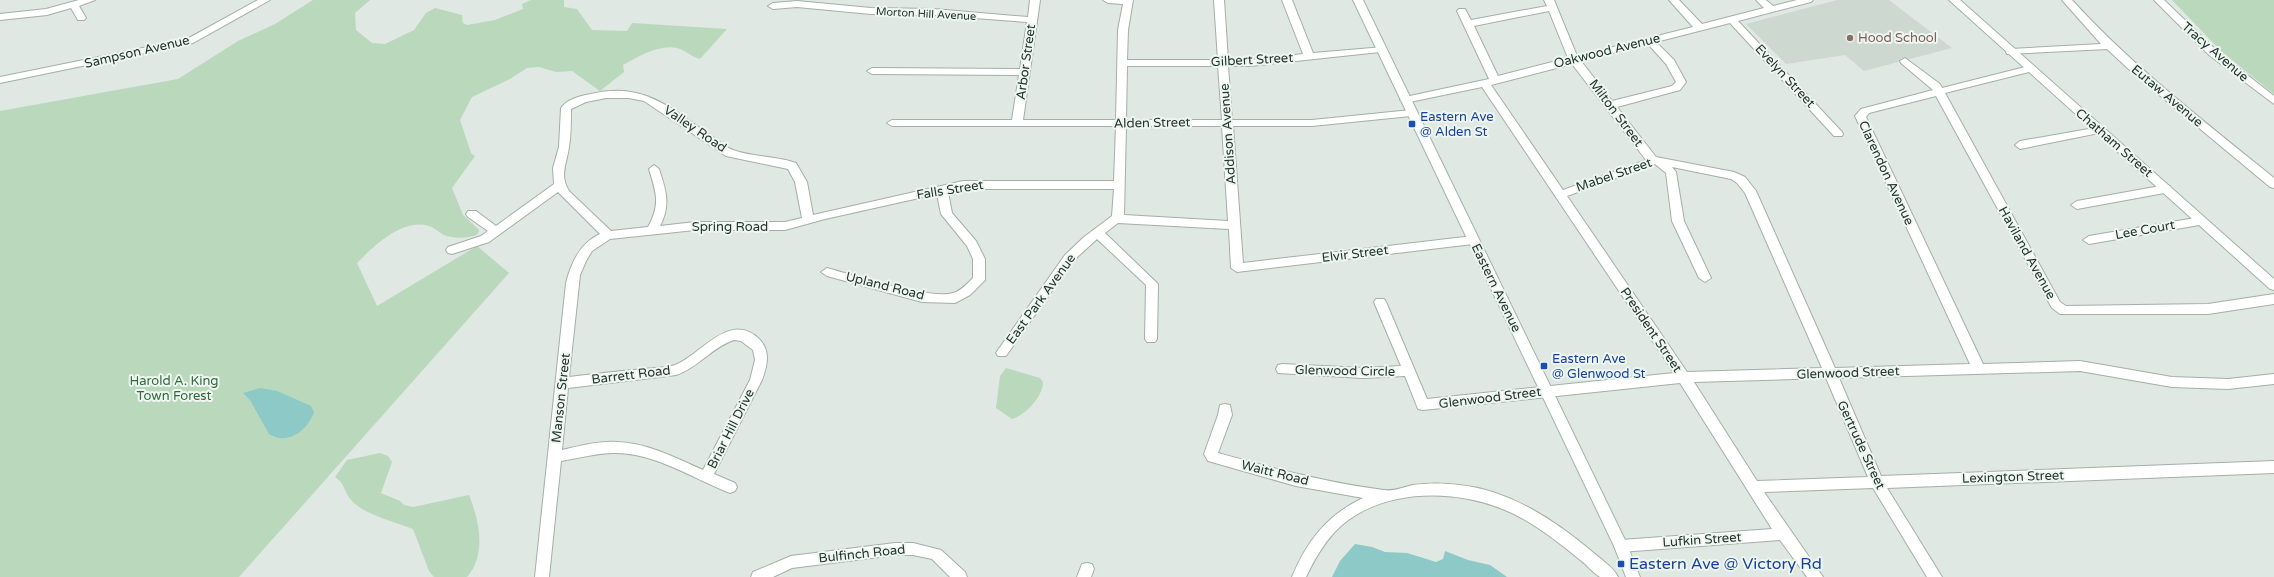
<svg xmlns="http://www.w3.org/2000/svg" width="2274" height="577" viewBox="0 0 2274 577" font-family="'Varela Round',sans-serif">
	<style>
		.built { fill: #cdd8d1 }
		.green { fill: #bad8bc }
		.water { fill: #8cc9c7 }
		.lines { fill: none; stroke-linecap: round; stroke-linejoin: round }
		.street-casing { stroke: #a3afa8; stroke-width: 2 }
		.secondary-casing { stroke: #9fb3a8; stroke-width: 2 }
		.street { fill: #fff; fill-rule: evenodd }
		.secondary { fill: #fff; fill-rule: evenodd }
		.education-dot { fill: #8d6e63; stroke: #eff6f1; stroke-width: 1.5 }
		.transit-dot { fill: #1a4fb4; stroke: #eff6f1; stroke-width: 1.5 }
		.labels { text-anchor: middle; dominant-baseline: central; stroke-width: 4; stroke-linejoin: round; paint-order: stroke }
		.far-street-label { font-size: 11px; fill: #22372d; stroke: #eff6f1 }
		.education-label { font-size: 13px; fill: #785e54; stroke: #eff6f1; text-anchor: start }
		.street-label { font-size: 13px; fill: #22372d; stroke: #eff6f1 }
		.transit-label { font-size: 13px; fill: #164399; stroke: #eff6f1; text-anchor: start }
		.park-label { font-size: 13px; fill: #30693c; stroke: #eff6f1 }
		.near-transit-label { font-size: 16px; fill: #164399; stroke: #eff6f1; text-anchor: start }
	</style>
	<rect width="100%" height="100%" fill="#dfe8e2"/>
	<path class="built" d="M1837,0H1889L1952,48L1864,71L1845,55L1786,64L1746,24Z"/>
	<path class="green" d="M313,0H370L355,13L356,30L372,43L385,44L414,30L426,13L435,8L462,15L463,23L467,25L495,20L523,9L522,4L531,0H564V7L577,9L592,30L627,31L632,23L727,29L700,59C692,57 685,50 677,48C659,44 639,56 623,65L624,72L600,91L572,71L556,72L539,67L527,68L510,79L472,97L460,120L471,153L475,156L452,188L463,215L479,230L478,234C469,239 451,239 442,234C438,231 433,227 429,226C402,218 374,246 357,263L377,306L477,246L509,273L239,577H0V111L178,79L238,41L275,24Z
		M2172,0H2274V94L2221,51Z
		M1006,368L1040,378L1043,382C1043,396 1026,415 1012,419L996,408L1000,376Z
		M380,453L388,456L392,462L381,493L400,501L404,505L413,507L469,495C479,520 487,554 467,577H434L429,571L413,529C396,522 364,515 351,500C344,492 345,483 335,477L347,460Z"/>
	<path class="water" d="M260,388L277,391L311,406L314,412C308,430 288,446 269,434L250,400L243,393Z
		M1355,544L1372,547L1385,552L1407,553L1436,562L1443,559L1445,551L1468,560L1490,565L1507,577H1332L1340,561Z"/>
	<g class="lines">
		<g class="street-casing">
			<path id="street" d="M79,0H95L79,6L86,18L84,20H78L71,8L47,15L0,20V14L46,9Z
				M258,0H270L193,43L0,83V77L187,39Z
				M1030,0H1040L1023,120H1116L1118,30L1123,4L1108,3L1103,0H1133L1128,30L1127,60H1218L1214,0H1224L1228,60H1250L1303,54L1282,0H1292L1313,53L1384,47V51L1380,52L1250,66H1228L1232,120H1312L1411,110L1416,113L1411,116L1312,126H1233L1243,263L1473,236L1479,240L1473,244L1237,272L1231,268L1229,229L1118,223L1105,233L1158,284L1157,339L1155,342H1147L1145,339L1146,285L1097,239L1073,261L1006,356H998L996,353L998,350L1065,255L1084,237L1112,216L1114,189H963L948,192L952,213L976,241L985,259V280L970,295L955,303L922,302L827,276L821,272L827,268C853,275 930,300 953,293C961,291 967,284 973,278V259L967,246L941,214L937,194L825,219L785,230H695L610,239L592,251L586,261L580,275L569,377C594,374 619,371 645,369C654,368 666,368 675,365C700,356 730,309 760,340C771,352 767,366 762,380L714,474L735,483L737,487L735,491L730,493L725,491C691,477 654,453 615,453C597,453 579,458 561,461L549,577H535L566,283C571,263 580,243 600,234L558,192L489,242L452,254L448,253L446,250L448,247L481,236L488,231L468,217L466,214L468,211H476L496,226L554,184L553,168L559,147L561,108C567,99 580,96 591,94C643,81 670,108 710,135C717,140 725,147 733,150C751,157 776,156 796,163L807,182L813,215L963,181H1114L1116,126H892L887,123L892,120H1012L1019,75L872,74L867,71L872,68L1020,69L1027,22L934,15L871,14L797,7L773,9L768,6L773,3L797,1L871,8L934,9L1028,17ZM1127,66H1218L1222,120H1126ZM606,98H629L644,101L726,156L788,169L795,182L802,218L785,222H695L660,226C671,205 666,190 659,169L654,165L649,169C656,192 661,204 648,227L611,231L569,191C559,175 567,163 569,147C571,135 571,122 571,109L586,102ZM1126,126H1222L1228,221L1124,215ZM734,340L741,341L753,350L755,360L750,380L703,470C676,458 648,443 617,442C598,441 580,446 562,450L568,388L676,375C698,368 712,347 734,340Z
				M1544,0H1554L1577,56L1693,27L1669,0H1679L1702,24L1764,8L1756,0H1766L1773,6L1797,0H1813L1811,2L1738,21L1842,132L1843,134L1842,136H1834L1730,23L1656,42L1674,60L1686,82L1680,90L1617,107L1656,157L1734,172L1745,177L1756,191L1835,368L1970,364L1855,116L1861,109L1933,90L1901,63L1900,61L1905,58L1940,84L1942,88L2029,66L2034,69L2033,71L1945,93L2060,302L2066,306L2208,304L2274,294V304L2208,314H2060L2052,308L1936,96L1869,113L1866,117L1983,364L2080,361L2172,377L2228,379L2274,374V384L2228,389L2172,387L2080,371L1839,378L1881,476L2274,461V473L1887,488L1942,577H1927L1873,488L1764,492L1823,577H1807L1780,540L1621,552L1616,550L1614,546L1616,542L1621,540L1772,529L1680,383L1423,410L1418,409L1405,376L1363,378L1278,373L1276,369L1278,365L1282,364L1363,368L1401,366L1374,302L1376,299H1384L1386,302L1427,399L1674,373L1482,87L1405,103L1400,100L1405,97L1489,79L1457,11L1459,9H1465L1471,20L1547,6ZM1549,11L1568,58L1498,76L1474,26ZM1648,44L1666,64L1676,82L1672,86L1612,101L1581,61ZM1572,64L1646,160L1563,190L1491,85ZM1655,164L1666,173L1672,221L1699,278L1705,282L1711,278L1684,221L1676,172L1672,167L1731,179L1737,183L1745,193L1822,368L1687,372L1567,196ZM1826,378L1868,477L1757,481L1694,382Z
				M2062,0H2072C2133,67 2204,121 2274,178V188L2270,187L2134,74L2107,49L2007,54L2006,52L2011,49L2101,44Z
				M2154,0H2164L2217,51L2274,96V104L2209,55Z
				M2100,127L2105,130L2104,132L2020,149L2015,145L2020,141Z
				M2166,185L2170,186L2172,189L2170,192L2077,209L2071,205L2077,201Z
				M2201,217L2207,221L2205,224L2089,244L2083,240L2089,236Z
				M1225,404L1230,405L1232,415L1218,453C1273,468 1327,483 1384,490C1392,492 1404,487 1413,485C1428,483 1444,483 1459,485C1510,490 1556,521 1595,554C1603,561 1614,568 1618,577C1613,577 1605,577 1600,577C1593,573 1586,564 1579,559C1562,545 1544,531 1525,520C1473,489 1391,484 1342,525C1326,539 1315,558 1306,577H1292C1307,541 1327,515 1363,498L1296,486L1208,461L1204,454L1218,415L1220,405Z
				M895,543H913L941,550L965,572L967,577H950L932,559L913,555H895L792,568L773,577H751L753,572L791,556Z
				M1087,563L1092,564L1094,569L1091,577H1077L1082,564Z"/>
		</g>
		<g class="secondary-casing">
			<path id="secondary" d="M1353,0H1363L1626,542L1640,577H1626L1614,546Z
				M1949,0H1960L2274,279V290L2270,289Z"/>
		</g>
		<use href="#street" class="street"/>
		<use href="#secondary" class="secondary"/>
	</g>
	<circle class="education-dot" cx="1850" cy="38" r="4"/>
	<g class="transit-dot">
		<rect x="1408" y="120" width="8" height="8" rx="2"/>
		<rect x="1540" y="362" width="8" height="8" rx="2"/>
		<rect x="1617" y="560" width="8" height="8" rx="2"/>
	</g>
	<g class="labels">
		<g class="far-street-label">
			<text transform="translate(926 14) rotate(3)">Morton Hill Avenue</text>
		</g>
		<g class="education-label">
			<text x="1858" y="38">Hood School</text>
		</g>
		<g class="street-label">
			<text transform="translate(1607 51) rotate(-14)">Oakwood Avenue</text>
			<text transform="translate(137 52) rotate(-13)">Sampson Avenue</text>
			<text transform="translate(2215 52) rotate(41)">Tracy Avenue</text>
			<text transform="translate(1252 60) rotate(-3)">Gilbert Street</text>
			<text transform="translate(1026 62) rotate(-82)">Arbor Street</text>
			<text transform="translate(1785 76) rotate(47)">Evelyn Street</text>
			<text transform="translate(2167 96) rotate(40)">Eutaw Avenue</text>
			<text transform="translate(1616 113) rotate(53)">Milton Street</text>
			<text transform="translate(1152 123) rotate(-1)">Alden Street</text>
			<text transform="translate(695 129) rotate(34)">Valley Road</text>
			<text transform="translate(1228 134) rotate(-94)">Addison Avenue</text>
			<text transform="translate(2114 143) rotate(41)">Chatham Street</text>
			<text transform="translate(1886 173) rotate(65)">Clarendon Avenue</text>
			<text transform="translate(1614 175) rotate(-19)">Mabel Street</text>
			<text transform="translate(950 190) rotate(-9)">Falls Street</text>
			<text x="730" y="227">Spring Road</text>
			<text transform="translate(2145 230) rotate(-10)">Lee Court</text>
			<text transform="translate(2027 253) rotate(61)">Haviland Avenue</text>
			<text transform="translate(1355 254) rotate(-7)">Elvir Street</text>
			<text transform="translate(885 286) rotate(14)">Upland Road</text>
			<text transform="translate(1496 288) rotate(64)">Eastern Avenue</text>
			<text transform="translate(1041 299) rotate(-54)">East Park Avenue</text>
			<text transform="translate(1651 330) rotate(56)">President Street</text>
			<text transform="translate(1345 371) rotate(1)">Glenwood Circle</text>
			<text transform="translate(1848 373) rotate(-2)">Glenwood Street</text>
			<text transform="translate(631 375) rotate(-7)">Barrett Road</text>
			<text transform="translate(561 398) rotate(-84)">Manson Street</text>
			<text transform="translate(1490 398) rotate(-7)">Glenwood Street</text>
			<text transform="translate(731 429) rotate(-63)">Briar Hill Drive</text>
			<text transform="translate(1861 445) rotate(65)">Gertrude Street</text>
			<text transform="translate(1275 473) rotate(14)">Waitt Road</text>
			<text transform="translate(2013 477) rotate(-2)">Lexington Street</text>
			<text transform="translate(1702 540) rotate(-4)">Lufkin Street</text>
			<text transform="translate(862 554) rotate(-6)">Bulfinch Road</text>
		</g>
		<g class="transit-label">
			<text x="1420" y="117">Eastern Ave<tspan x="1420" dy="15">@ Alden St</tspan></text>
			<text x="1552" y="359">Eastern Ave<tspan x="1552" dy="15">@ Glenwood St</tspan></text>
		</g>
		<g class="park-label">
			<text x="174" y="381">Harold A. King<tspan x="174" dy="15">Town Forest</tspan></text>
		</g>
		<g class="near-transit-label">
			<text x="1629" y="564">Eastern Ave @ Victory Rd</text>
		</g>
	</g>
</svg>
